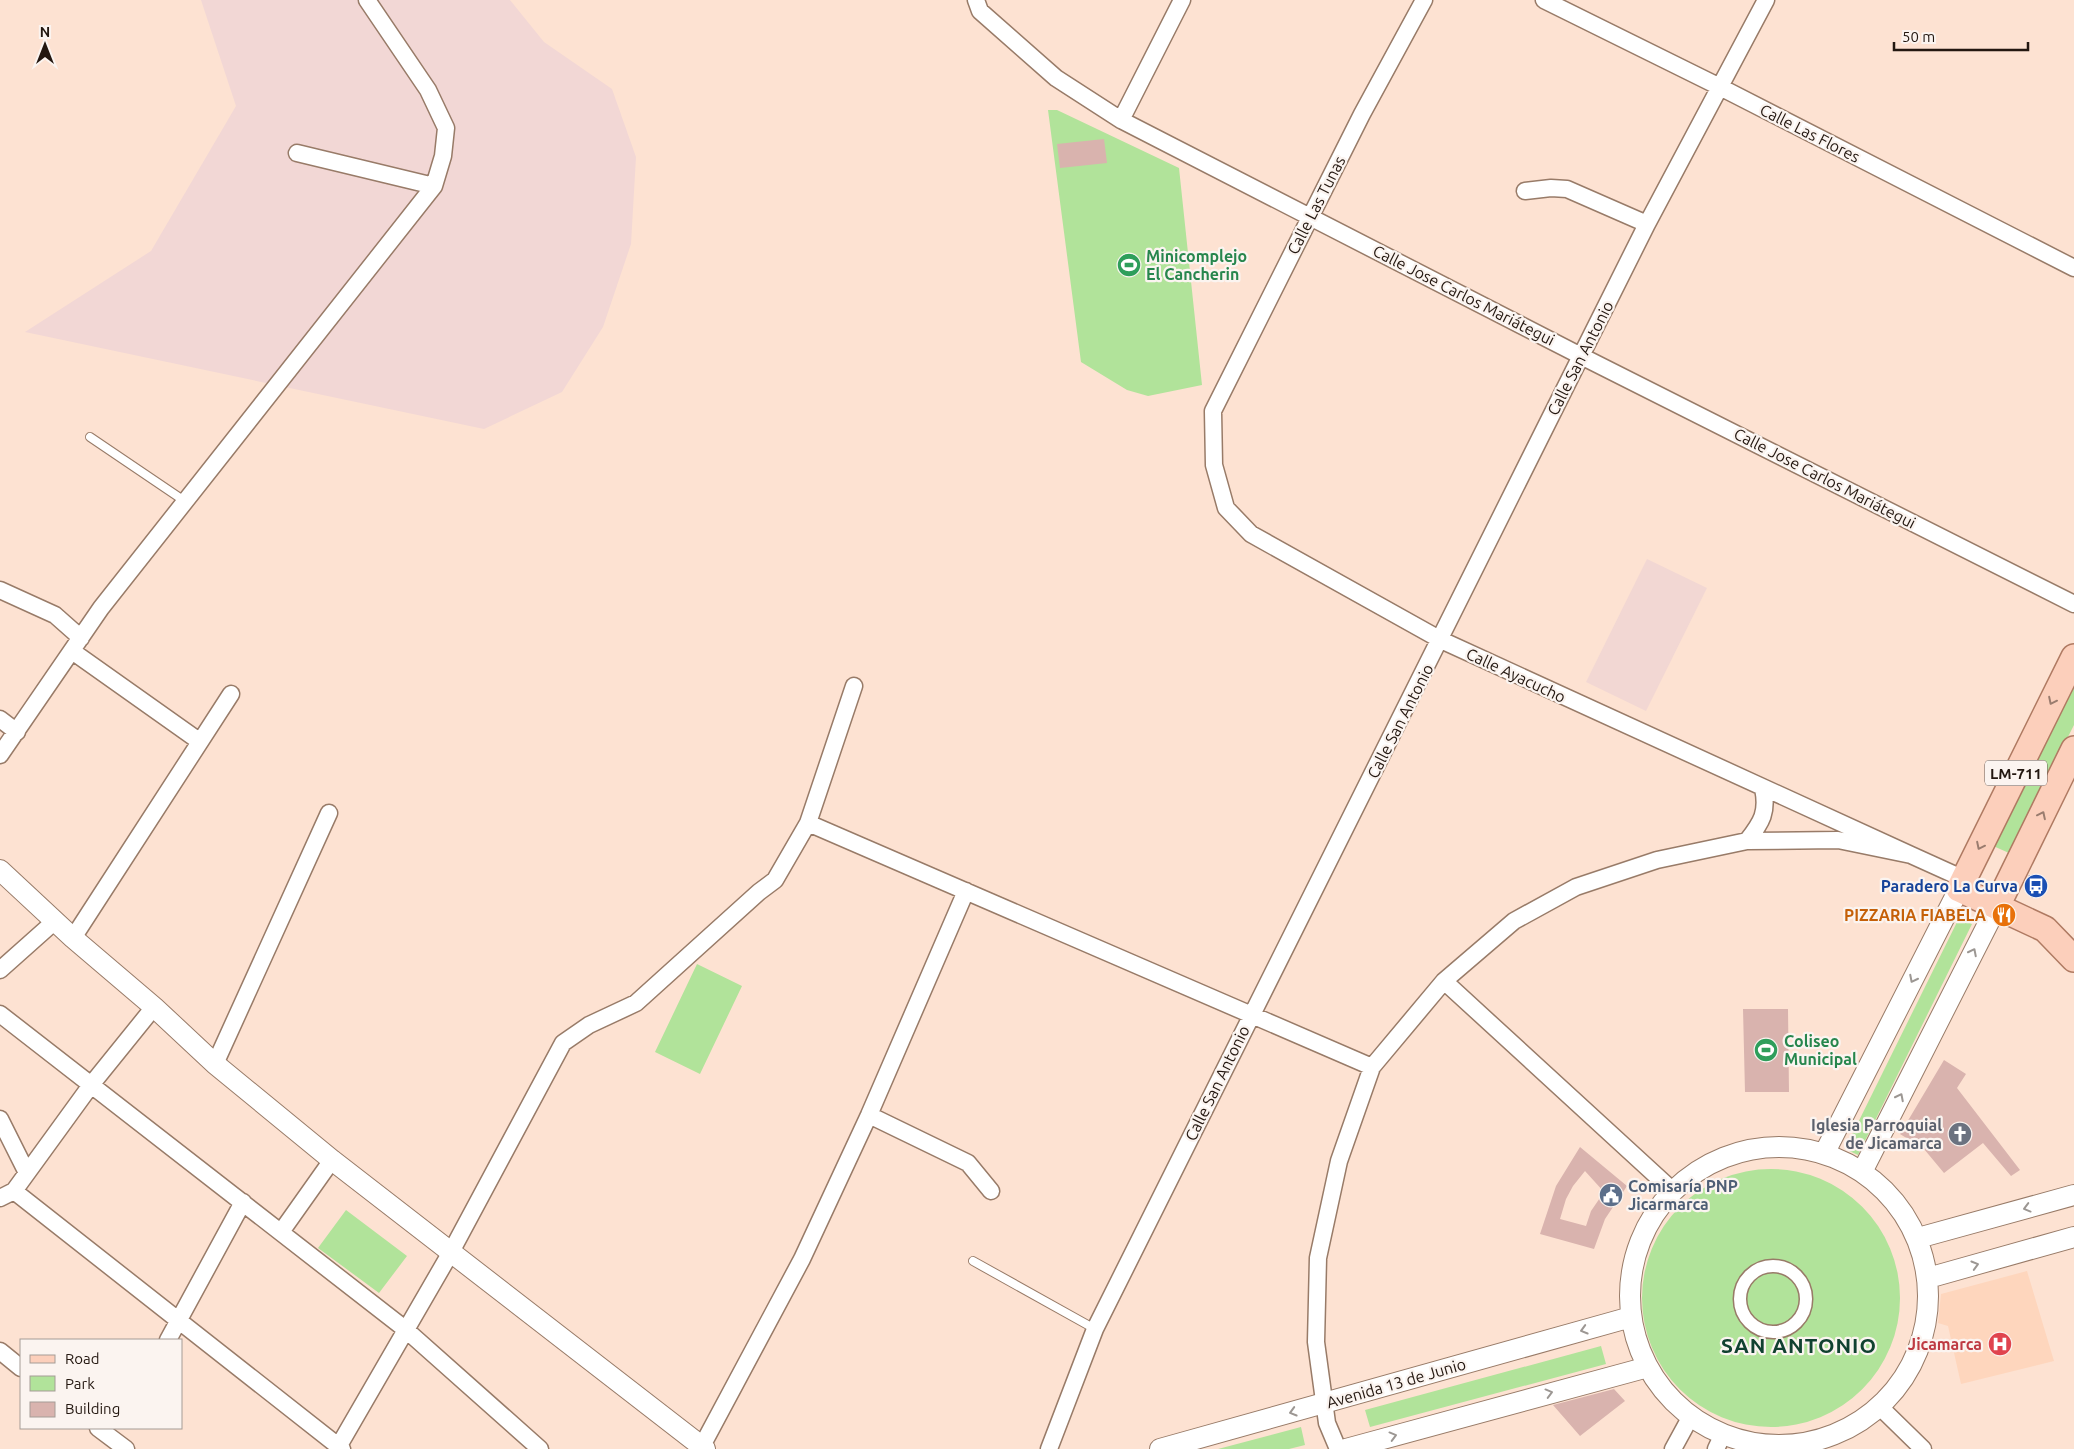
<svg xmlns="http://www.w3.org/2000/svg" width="2074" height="1449" viewBox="0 0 2074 1449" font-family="Ubuntu,sans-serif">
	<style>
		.built { fill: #fed6bd }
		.industrial { fill: #f2d7d5 }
		.education { fill: #f2d7d3 }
		.green { fill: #b1e39a }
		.building { fill: #d9b3ae; fill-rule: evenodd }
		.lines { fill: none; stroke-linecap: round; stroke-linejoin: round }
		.service-casing { stroke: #987b68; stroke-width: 10 }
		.pedestrian-casing { stroke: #987b68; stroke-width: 15 }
		.minor-casing { stroke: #987b68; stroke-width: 19 }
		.tertiary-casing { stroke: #987b68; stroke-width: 22 }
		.primary-casing { stroke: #af7a62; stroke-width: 28 }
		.service { stroke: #fff; stroke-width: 8 }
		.pedestrian { stroke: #fff; stroke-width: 12 }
		.minor { stroke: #fff; stroke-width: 16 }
		.tertiary { stroke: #fff; stroke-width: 20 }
		.primary { stroke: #fccfbb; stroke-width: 25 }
		.oneway { stroke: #9a7c6e }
		.oneway2 { stroke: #9c9793 }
		.labels { text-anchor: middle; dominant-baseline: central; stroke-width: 4.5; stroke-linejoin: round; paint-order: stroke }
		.shield { fill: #fbf4f0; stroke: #645953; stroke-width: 1 }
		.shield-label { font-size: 15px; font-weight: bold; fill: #231710 }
		.street-label { font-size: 16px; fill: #231710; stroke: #fbf4f0 }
		.leisure-label { font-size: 16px; font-weight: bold; fill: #27864d; stroke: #fbf4f0; text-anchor: start }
		.transit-label { font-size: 16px; font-weight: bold; fill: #164399; stroke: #fbf4f0; text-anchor: end }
		.food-label { font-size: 16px; font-weight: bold; fill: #c56008; stroke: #fbf4f0; text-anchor: end }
		.worship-label { font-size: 16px; font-weight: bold; fill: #5b616d; stroke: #fbf4f0; text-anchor: end }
		.service-label { font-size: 16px; font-weight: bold; fill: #4e5e75; stroke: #fbf4f0; text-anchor: start }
		.health-label { font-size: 16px; font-weight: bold; fill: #be3a42; stroke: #fbf4f0; text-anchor: end }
		.district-label { font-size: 21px; font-weight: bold; letter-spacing: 1px; fill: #104130; stroke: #fbf4f0 }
	</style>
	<rect width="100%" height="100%" fill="#fde2d2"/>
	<path class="built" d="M2027,1271L2054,1361L1961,1384L1948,1326L1938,1323L1941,1294Z"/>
	<path class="industrial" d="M201,0H510L544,42L612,89L636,157L631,244L603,327L562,392L484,429L25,332L151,251L236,106Z"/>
	<path class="education" d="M1647,559L1707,588L1646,711L1586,682Z"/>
	<path class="green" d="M1048,110H1057L1179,168L1202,385L1148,396L1127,390L1081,362Z
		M2074,683V725L2009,853L1991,845Z
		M1959,918L1972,924L1858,1155L1845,1149Z
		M697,964L742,986L700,1074L655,1052Z
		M1642 1298a129 129 0 1 1 258 0a129 129 0 1 1-258 0Z
		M346,1210L407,1256L379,1293L318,1248Z
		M1601,1346L1606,1364L1370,1427L1365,1410Z
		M1301,1427L1305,1445L1289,1449H1218Z"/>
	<path class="building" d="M1104,139L1107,163L1060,168L1057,144Z
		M1743,1009H1788L1789,1092H1745Z
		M1944,1060L1966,1074L1957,1088L2020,1170L2011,1176L1983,1143L1944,1173L1924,1149L1900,1134Z
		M1580,1147L1627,1186L1605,1219L1594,1249L1540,1234L1556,1186ZM1585,1171L1604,1192L1591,1211L1586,1226L1560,1219L1566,1199L1573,1186Z
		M1614,1389L1625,1401L1580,1436L1553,1405Z"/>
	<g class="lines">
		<g class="service-casing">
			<path id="service" d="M90,437L186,502
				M973,1261L1095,1329"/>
		</g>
		<g class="pedestrian-casing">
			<path id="pedestrian" d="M1740 1299a33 33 0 1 1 66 0a33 33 0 1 1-66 0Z"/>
		</g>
		<g class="minor-casing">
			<path id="minor" d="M976,0L980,11L1056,78L1121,120L1581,356L2074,604
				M1424,0L1362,114L1213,411L1214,465L1226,508L1251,534L1441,640L1911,855
				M1544,0L1720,87L2074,268
				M1121,120L1182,0
				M297,153L434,186
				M1525,191L1551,188L1567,189L1647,224
				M0,590L55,615L81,638
				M72,651L199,741
				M0,719L17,732
				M0,755L101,608L434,186L443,156L446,128L428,90L367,0
				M808,823L1372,1067
				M1747,841C1762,822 1768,812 1763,788
				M73,938L231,694
				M0,970L55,921
				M1444,981L1673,1191
				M0,1014L405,1329L540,1449
				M215,1064L329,813
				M869,1115L968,1163L991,1191
				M0,1119L27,1173
				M14,1191L342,1449
				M0,1198L14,1191L91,1085L154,1007
				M281,1232L332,1160
				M168,1340L243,1202
				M0,1351L21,1368
				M1880,1407L1923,1449
				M98,1428L126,1449
				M702,1446L802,1259L869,1115L966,891
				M337,1449L451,1252L563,1043L589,1025L636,1003L759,892L775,880L808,823L854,686
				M1049,1449L1095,1329L1581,356L1647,224L1766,0
				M1338,1449L1327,1423L1316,1342L1318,1258L1339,1161L1372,1067L1444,981L1514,921L1576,887L1657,860L1747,841L1838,840L1911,855L1964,879
				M1673,1449L1691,1416
				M1716,1449L1723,1434"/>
		</g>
		<g class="tertiary-casing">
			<path id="tertiary" d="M0,870L73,938L154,1007L215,1064L332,1160L705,1449
				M1630 1296a149 149 0 1 1 298 0a149 149 0 1 1-298 0Z
				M1824,1154L1959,889
				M1862,1172L1997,906
				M1918,1238L2074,1195
				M1928,1278L2074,1237
				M1160,1449L1631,1317
				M1346,1449L1648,1367"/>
		</g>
		<g class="primary-casing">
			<path id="primary" d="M2074,657L1959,889L2045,929L2074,959
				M1997,906L2074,749"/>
		</g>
		<use href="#service" class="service"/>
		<use href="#pedestrian" class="pedestrian"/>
		<use href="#minor" class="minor"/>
		<use href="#tertiary" class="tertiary"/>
		<use href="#primary" class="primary"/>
	</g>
	<defs><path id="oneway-chevron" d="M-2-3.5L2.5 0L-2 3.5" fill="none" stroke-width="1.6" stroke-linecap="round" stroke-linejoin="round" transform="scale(1.25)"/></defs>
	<g class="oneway">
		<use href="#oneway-chevron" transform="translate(2052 701) rotate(116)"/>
		<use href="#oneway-chevron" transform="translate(2042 815) rotate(-64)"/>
		<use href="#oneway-chevron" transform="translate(1980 846) rotate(116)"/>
	</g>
	<g class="oneway2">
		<use href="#oneway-chevron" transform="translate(1973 952) rotate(-63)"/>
		<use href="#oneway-chevron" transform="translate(1913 979) rotate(117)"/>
		<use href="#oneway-chevron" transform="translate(1900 1097) rotate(-63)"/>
		<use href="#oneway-chevron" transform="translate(2027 1208) rotate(165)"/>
		<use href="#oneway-chevron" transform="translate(1975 1265) rotate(-16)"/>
		<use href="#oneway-chevron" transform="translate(1584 1330) rotate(164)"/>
		<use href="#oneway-chevron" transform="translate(1549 1393) rotate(-15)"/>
		<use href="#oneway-chevron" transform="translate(1293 1412) rotate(164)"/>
		<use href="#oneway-chevron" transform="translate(1393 1436) rotate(-15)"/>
	</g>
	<defs>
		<g id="stadium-disc" transform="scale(1.25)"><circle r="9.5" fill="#2e9e5b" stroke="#fbf4f0"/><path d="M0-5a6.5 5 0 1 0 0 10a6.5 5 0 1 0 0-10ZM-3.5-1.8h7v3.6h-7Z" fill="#fff"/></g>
		<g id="bus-disc" transform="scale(1.25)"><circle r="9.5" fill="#1a4fb4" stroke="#fbf4f0"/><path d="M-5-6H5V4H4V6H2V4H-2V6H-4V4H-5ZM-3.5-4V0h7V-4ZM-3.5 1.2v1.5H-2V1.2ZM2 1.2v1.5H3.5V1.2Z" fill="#fff"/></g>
		<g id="restaurant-disc" transform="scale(1.25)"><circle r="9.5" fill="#e8710a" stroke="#fbf4f0"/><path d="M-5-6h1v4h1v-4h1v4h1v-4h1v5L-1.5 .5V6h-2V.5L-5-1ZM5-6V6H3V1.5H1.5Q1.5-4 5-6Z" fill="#fff"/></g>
		<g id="church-disc" transform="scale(1.25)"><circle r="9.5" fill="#6b7280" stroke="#fbf4f0"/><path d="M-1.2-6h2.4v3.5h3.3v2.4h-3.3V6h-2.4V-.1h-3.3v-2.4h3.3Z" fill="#fff"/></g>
		<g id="civic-disc" transform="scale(1.25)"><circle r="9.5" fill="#5c6f8a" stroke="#fbf4f0"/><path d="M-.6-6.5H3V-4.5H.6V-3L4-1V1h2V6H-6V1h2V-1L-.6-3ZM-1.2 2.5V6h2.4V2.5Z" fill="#fff"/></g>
		<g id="hospital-disc" transform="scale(1.25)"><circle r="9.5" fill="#e0444e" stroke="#fbf4f0"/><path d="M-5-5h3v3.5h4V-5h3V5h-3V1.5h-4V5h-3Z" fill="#fff"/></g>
	</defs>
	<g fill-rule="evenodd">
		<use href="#stadium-disc" x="1129" y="265"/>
		<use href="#bus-disc" x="2036" y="886"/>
		<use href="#restaurant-disc" x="2004" y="915"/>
		<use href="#stadium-disc" x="1766" y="1050"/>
		<use href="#church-disc" x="1960" y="1134"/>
		<use href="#civic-disc" x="1611" y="1195"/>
		<use href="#hospital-disc" x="2000" y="1344"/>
	</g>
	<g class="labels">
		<rect class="shield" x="1985" y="760.5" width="62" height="25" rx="4"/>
		<g class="shield-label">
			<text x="2016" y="773">LM-711</text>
		</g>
		<g class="street-label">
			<text transform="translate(1810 133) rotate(27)">Calle Las Flores</text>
			<text transform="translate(1316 205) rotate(-63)">Calle Las Tunas</text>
			<text transform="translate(1464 295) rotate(27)">Calle Jose Carlos Mariátegui</text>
			<text transform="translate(1580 358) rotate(-63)">Calle San Antonio</text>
			<text transform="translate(1825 478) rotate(27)">Calle Jose Carlos Mariátegui</text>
			<text transform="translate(1516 675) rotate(25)">Calle Ayacucho</text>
			<text transform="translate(1400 721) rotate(-63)">Calle San Antonio</text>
			<text transform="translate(1217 1083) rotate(-64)">Calle San Antonio</text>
			<text transform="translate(1396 1383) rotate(-16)">Avenida 13 de Junio</text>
		</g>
		<g class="leisure-label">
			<text x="1146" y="256">Minicomplejo<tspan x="1146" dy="18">El Cancherin</tspan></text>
			<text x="1784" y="1041">Coliseo<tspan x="1784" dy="18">Municipal</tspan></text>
		</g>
		<g class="transit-label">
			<text x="2018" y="886">Paradero La Curva</text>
		</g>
		<g class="food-label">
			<text x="1986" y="915">PIZZARIA FIABELA</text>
		</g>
		<g class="worship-label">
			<text x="1942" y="1125">Iglesia Parroquial<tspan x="1942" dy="18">de Jicamarca</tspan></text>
		</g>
		<g class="service-label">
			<text x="1628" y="1186">Comisaría PNP<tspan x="1628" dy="18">Jicarmarca</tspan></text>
		</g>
		<g class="health-label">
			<text x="1982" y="1344">Jicamarca</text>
		</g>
		<g class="district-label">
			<text x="1799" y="1345">SAN ANTONIO</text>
		</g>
	</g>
	<rect x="20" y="1339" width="162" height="90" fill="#fbf4f0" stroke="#a59c96"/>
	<rect x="30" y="1355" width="25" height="8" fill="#fccfbb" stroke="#a59c96"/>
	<text x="65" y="1364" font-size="15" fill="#231710">Road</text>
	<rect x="30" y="1376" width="25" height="15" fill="#b1e39a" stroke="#a59c96"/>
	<text x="65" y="1389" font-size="15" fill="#231710">Park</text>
	<rect x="30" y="1402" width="25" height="15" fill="#d9b3ae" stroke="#a59c96"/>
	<text x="65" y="1414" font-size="15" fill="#231710">Building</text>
	<g transform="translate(45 45)" stroke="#fbf4f0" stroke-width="4" paint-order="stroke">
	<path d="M0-4L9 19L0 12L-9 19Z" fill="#231710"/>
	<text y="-8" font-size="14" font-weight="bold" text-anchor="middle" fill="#231710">N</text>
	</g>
	<path d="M1894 42v8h134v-8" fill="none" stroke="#231710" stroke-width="2.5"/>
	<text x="1902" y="42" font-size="15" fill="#231710" stroke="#fbf4f0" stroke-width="4" paint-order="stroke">50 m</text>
</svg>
